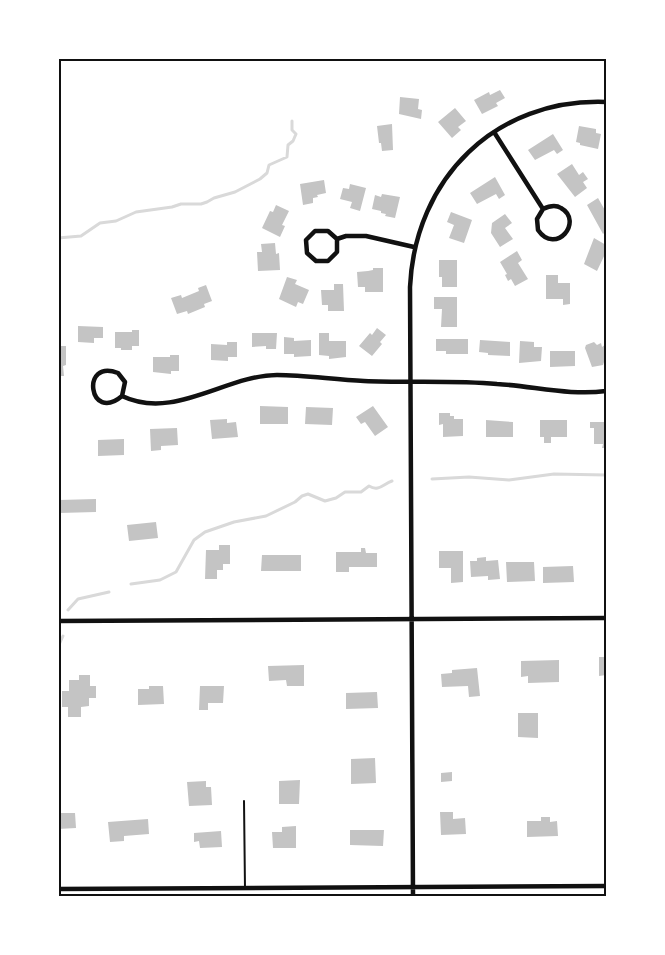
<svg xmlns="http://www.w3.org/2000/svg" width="665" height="955" viewBox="0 0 665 955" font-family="'Space Grotesk',sans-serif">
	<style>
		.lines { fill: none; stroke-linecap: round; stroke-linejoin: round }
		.stream { stroke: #d9d9d9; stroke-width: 3 }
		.building { fill: #c4c4c4 }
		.service { stroke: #111; stroke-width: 2 }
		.minor { stroke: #111; stroke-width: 4.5 }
		.neatline { fill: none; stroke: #111; stroke-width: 2 }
	</style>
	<rect width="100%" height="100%" fill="#fff"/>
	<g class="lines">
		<path class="stream" d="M58,238L81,236L100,223L116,221L136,212L172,207L181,204H201L207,202L214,198L235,192L260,179L267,173L269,165L287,157L288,145L293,141L296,134L292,130V121
			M432,479L469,477L509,480L554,474L606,475
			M131,584L160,580L176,572L194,540L205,532L234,522L266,516L295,502L302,496L308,494L325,501L336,498L345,492H361L369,486C379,492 383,484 392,481
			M68,610L78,599L109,592
			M58,647L63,636"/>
	</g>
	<path class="building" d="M500,90L505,98L496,103L498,106L482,114L474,100L489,92L490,95Z
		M400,97L419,99L418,109L422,110L421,119L399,114Z
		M455,108L466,121L458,127L461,130L452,138L438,122Z
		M392,124L393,150L382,151L381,143H379L377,126Z
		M579,126L596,129V133L601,134L598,149L580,145V143L576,142Z
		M553,134L563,150L557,154L554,150L535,160L528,150Z
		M572,164L579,175L583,172L588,179L583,182L587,188L575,197L557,174Z
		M495,177L505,195L499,199L496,194L477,204L470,193Z
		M324,180L326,193L317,195L318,197L313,198V203L303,205L300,184Z
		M350,184L366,188L360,211L350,208L352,202L340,199L343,188L349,189Z
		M382,194L400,197L395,218L385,216L386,214L381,213V211L372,209L375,195L381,197Z
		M598,198L606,212V231L603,234L587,205Z
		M276,205L289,211L282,225L285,226L280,237L262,228L270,211L273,212Z
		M451,212L472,220L464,243L449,238L454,225L447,222Z
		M505,214L512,223L505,228L513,239L500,247L491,233L492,223Z
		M594,238L606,245V252L597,271L584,264Z
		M275,243L276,254L279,253L280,270L258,271L257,252H262L261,244Z
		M517,251L522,260L518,263L528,279L515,286L511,279L508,281L505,275L507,274L500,262Z
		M439,260H457V287H442V277H439Z
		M373,268H383V292H365V287H358L357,272L368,271L373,270Z
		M546,275H558V283H570V304L563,305V299H546Z
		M287,277L297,280L295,284L309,290L303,304L298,302L296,307L279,299Z
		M334,284H343L344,311H328V305H322L321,290H334Z
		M206,285L212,301L204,304L205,307L188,314L187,311L177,314L171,298L181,295L182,298L199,291L198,288Z
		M434,297H457V327H441L442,309H434Z
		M78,326L103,327V338H94V343L78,342Z
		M377,328L386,335L380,342L382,344L372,356L359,346L370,333L372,335Z
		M132,330H139V346H132V350H121V348H115V332H132Z
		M252,333H277L276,349H266V346L252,347Z
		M319,333H329V341H346V357L329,359V356L319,355Z
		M284,337L294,338V341L311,340V356L294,357V354H284Z
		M436,339H468V354H446V351H436Z
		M480,340L510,342V356L488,355V353L479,352Z
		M520,341L534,342V347H542L541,361L519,363Z
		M227,342H237V357H228V361L211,360V344L227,345Z
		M594,342L597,345L601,343L602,347L606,344V370L604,362L603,365L592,367L585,348L586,345Z
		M58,346H66V365L63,366L64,376H58Z
		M550,351H575V366L550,367Z
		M170,355H179V371H171V374L153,372V357H170Z
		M260,406L288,407V424H260Z
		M373,406L388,427L375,436L365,422L361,424L356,417Z
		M306,407L333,408L332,425L305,424Z
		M439,413H450V416H454V419H463V436L443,437V424L439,425Z
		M227,419V423L236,422L238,437L212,439L210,420Z
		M486,420L513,422V437H486Z
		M540,420H567V437H551V443H544V437H540Z
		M590,422H606V448H602L603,444H594V428H590Z
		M177,428L178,445L161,446V450L151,451L150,429Z
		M124,439V455L98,456V440Z
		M96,499V512L59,513V500Z
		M156,522L158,538L129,541L127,525Z
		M219,545H230V564H223V570H217V579H205L206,550H219Z
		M361,548H365L366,553H377V567H349V572H336V552H361Z
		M439,551H463V582L451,583V568H439Z
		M262,555H301V571H261Z
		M486,557V561L498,560L500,579L488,580V576L471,577L470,561H477V558Z
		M506,562H534L535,581L507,582Z
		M573,566L574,582L543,583V567Z
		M599,657H606V675L599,676Z
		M559,660V682L528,683V676L521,677V661Z
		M304,665V686H287L286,680L269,681L268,666Z
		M477,668L480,696L469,697L468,686L442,687L441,674L452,673V670Z
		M79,675H90V686H96V698H89V706L81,707V717H68V707H62V691H69V680H79Z
		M149,686H163L164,704L138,705V689H149Z
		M200,686H224L223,703H208V710H199Z
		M377,692L378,708L346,709V693Z
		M518,713H538V738L518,737Z
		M375,758L376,783L351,784V759Z
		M452,772V781L441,782V773Z
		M300,780L299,804H279V781Z
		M206,781V787H211L212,805L189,806L187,782Z
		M440,812H453V819L465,818L466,834L441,835Z
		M58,813H75L76,828L58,829Z
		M541,817H550V822L557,821L558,836L527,837V821H541Z
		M148,819L149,834L124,836V841L110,842L108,822Z
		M296,826V848H273L272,832H282V827Z
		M350,830H384L383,846L350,845Z
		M221,831L222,847L200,848L199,841L194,842V833Z"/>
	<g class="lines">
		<path class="service" d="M244,801L245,889"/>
		<path class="minor" d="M494,132L543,209C549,206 555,204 561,208C584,221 556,256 538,230L537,219L543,209
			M337,239L328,231H315L306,240L307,253L316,261H328L337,252V239L346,236H366L414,247
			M122,396C89,424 80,358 118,373L125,382L122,396C174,421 226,375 277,375C306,375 335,380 364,381C408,383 453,380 497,384C533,386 571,396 606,391
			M58,621L606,618
			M58,889L606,886
			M413,896L410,287C415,178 496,98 606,102"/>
	</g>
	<rect width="665" height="955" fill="none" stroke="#ffffff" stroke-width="120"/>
	<rect x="60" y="60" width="545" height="835" class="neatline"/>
</svg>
